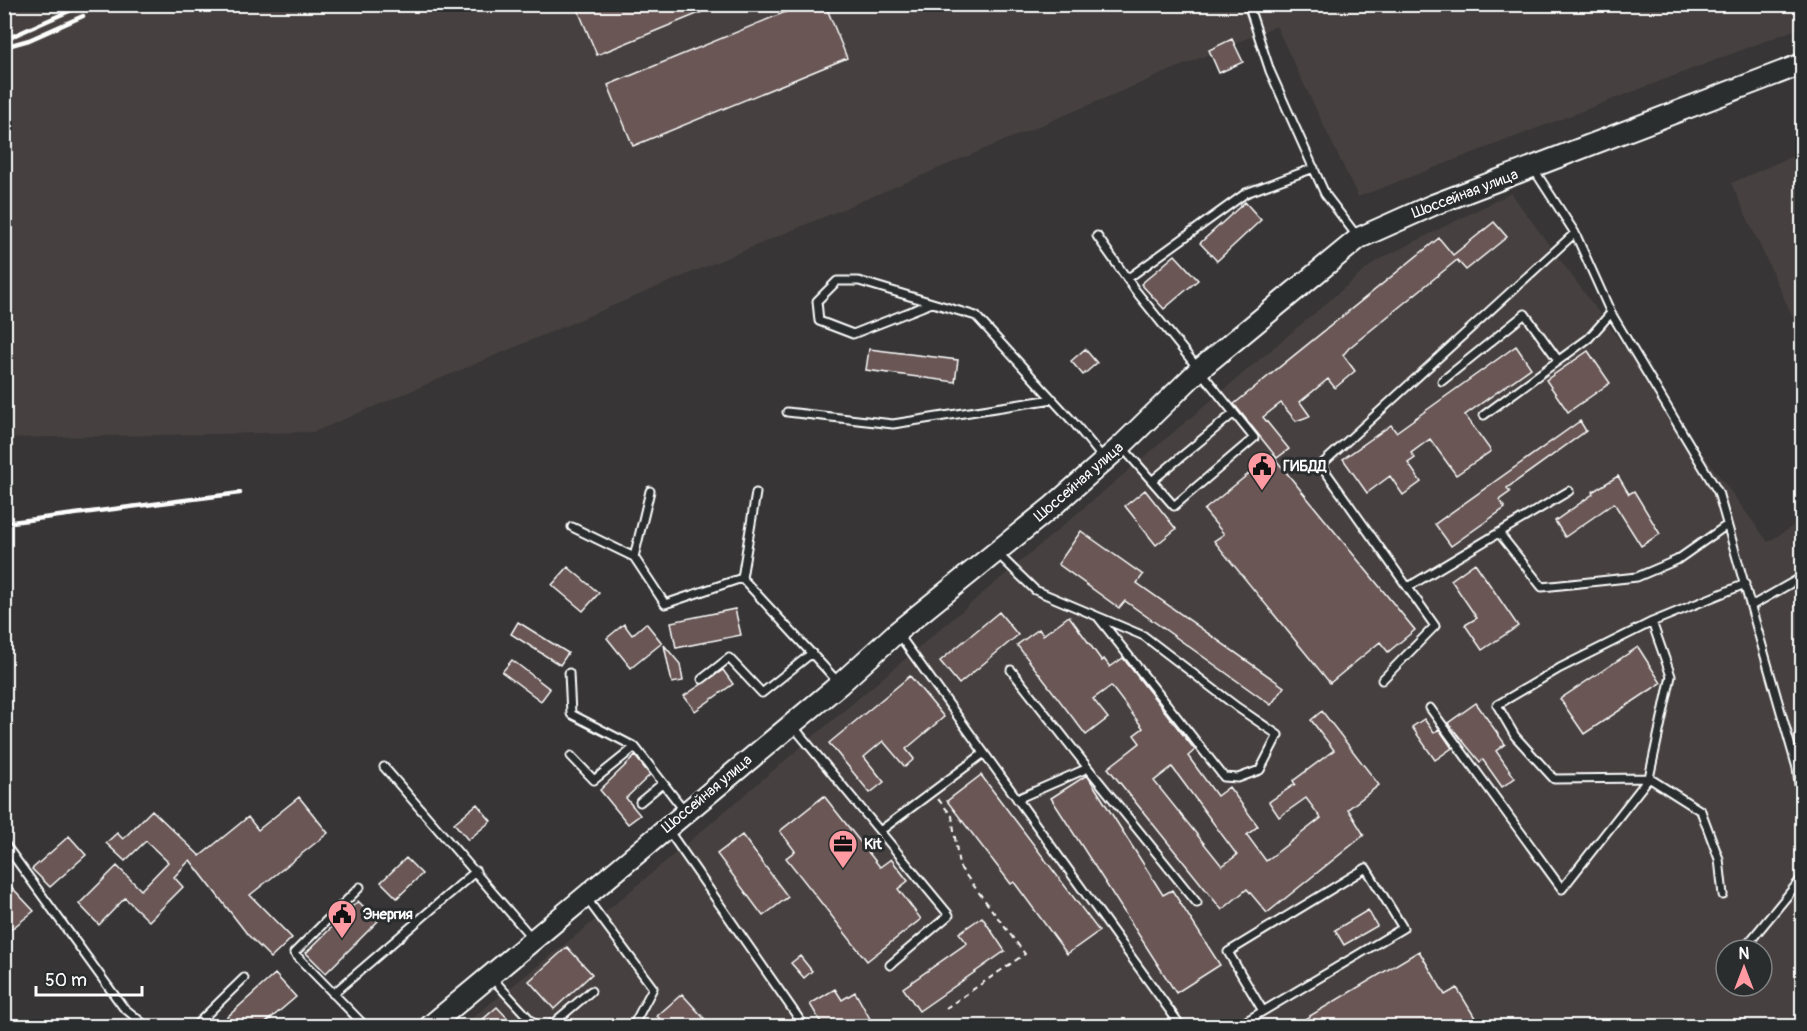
<svg xmlns="http://www.w3.org/2000/svg" width="1807" height="1031" viewBox="0 0 1807 1031" font-family="Pangolin,sans-serif">
	<style>
		.built { fill: #463f3f; fill-rule: evenodd }
		.building { fill: #695655; stroke: #fff; stroke-width: 1.5; fill-rule: evenodd }
		.lines { fill: none; stroke-linecap: round; stroke-linejoin: round }
		.service-casing { stroke: #fff; stroke-width: 11 }
		.secondary-casing { stroke: #fff; stroke-width: 24 }
		.path { stroke: #fff; stroke-width: 2; stroke-dasharray: 6 4.5; stroke-linecap: butt }
		.service { stroke: #2a2d2e; stroke-width: 7 }
		.secondary { stroke: #2a2d2e; stroke-width: 20 }
		.rail { stroke: #fff; stroke-width: 4.5 }
		.labels { text-anchor: middle; dominant-baseline: central; stroke-width: 6; stroke-linejoin: round; paint-order: stroke }
		.street-label { font-size: 15px; fill: #fff; stroke: #2a2d2e }
		.poi-label { font-size: 15px; font-weight: bold; fill: #fff; stroke: #2a2d2e; text-anchor: start }
	</style>
	<rect width="100%" height="100%" fill="#373536"/>
	<filter id="ink" filterUnits="userSpaceOnUse"><feTurbulence type="fractalNoise" baseFrequency=".0167" numOctaves="2"/><feDisplacementMap in="SourceGraphic" scale="12" xChannelSelector="R" yChannelSelector="G"/><feConvolveMatrix kernelMatrix="1 2 1 2 8 2 1 2 1" color-interpolation-filters="sRGB"/></filter>
	<g filter="url(#ink)">
		<path class="built" d="M1802,4V27L1358,197L1276,26L314,432L5,438L4,5Z
			M1802,152V337L1731,183Z
			M1511,193L1768,542L1802,520V1011L1779,1026H462L615,904L1376,261ZM1726,950H1762V986H1726Z"/>
		<path class="building" d="M592,4H719V5L597,55L578,10Z
			M805,4H825L847,58L633,146L608,85Z
			M1232,39L1243,62L1219,73L1209,50Z
			M1245,202L1261,220L1217,261L1200,243Z
			M1494,222L1507,237L1466,270L1457,260L1349,348L1343,355L1355,371L1335,388L1328,379L1300,402L1310,416L1296,421L1281,403L1263,417L1289,449L1277,458L1234,404L1439,238L1453,255Z
			M1175,255L1198,280L1164,309L1141,284Z
			M1516,346L1531,368L1465,415L1491,451L1456,475L1430,439L1411,453L1415,458L1408,463L1421,482L1403,495L1390,476L1367,493L1343,459L1391,425L1396,432Z
			M869,349L958,360L955,382L866,370Z
			M1085,349L1097,363L1083,375L1071,361Z
			M1588,351L1610,383L1568,412L1546,380Z
			M1580,421L1586,431L1507,488L1510,492L1499,500L1505,508L1451,546L1435,524Z
			M1272,455L1415,630L1388,652L1380,642L1330,683L1214,541L1224,534L1204,510Z
			M1618,476L1629,494L1634,491L1660,534L1641,546L1614,503L1565,537L1555,521L1593,494L1592,492Z
			M1145,490L1176,529L1156,545L1125,506Z
			M1081,531L1143,575L1137,583L1284,687L1271,705L1125,601L1119,608L1058,564Z
			M1475,563L1518,626L1482,650L1465,625L1477,618L1451,580Z
			M568,567L599,593L583,611L552,585Z
			M735,609L741,635L676,648L671,622Z
			M999,612L1018,635L959,684L940,661Z
			M1069,616L1102,661L1104,659L1110,667L1123,658L1195,750L1188,756L1217,796L1229,787L1258,826L1247,835L1266,861L1321,818L1306,798L1279,817L1269,802L1295,784L1293,781L1334,750L1311,720L1322,711L1379,785L1348,809L1364,835L1267,913L1247,889L1222,910L1108,768L1140,743L1134,735L1143,728L1111,686L1093,699L1108,718L1086,735L1017,645L1039,629L1043,635ZM1172,767L1237,855L1222,866L1154,781Z
			M518,622L568,653L560,665L511,634Z
			M646,623L662,643L631,668L607,638L624,624L632,635Z
			M664,645L680,664L683,681L672,683Z
			M1638,647L1661,683L1584,734L1560,699Z
			M512,660L550,689L541,701L502,672Z
			M723,670L733,684L695,711L684,696Z
			M910,676L944,717L906,749L914,759L905,767L883,741L864,757L884,782L870,793L829,743Z
			M1476,703L1505,744L1496,751L1515,778L1502,787L1483,760L1480,762L1448,723Z
			M1424,719L1434,733L1439,729L1452,748L1435,760L1412,727Z
			M635,756L650,775L626,798L640,815L628,824L600,790Z
			M981,775L1099,931L1067,954L1014,882L1011,884L947,801Z
			M1087,775L1163,895L1172,890L1220,965L1176,993L1051,798Z
			M824,796L880,867L891,859L908,881L898,889L921,919L867,961L786,858L795,851L780,831Z
			M299,797L328,833L250,895L292,938L271,958L248,935L190,860L174,877L183,887L149,921L125,898L99,925L79,904L117,866L141,890L168,862L146,841L125,861L106,843L117,833L123,839L152,810L200,856L248,817L258,830Z
			M477,804L491,821L468,840L454,823Z
			M742,835L788,897L763,916L717,854Z
			M69,836L86,855L50,887L32,869Z
			M406,858L422,874L397,898L381,882Z
			M4,879L34,911L4,935Z
			M358,901L378,921L326,973L306,953Z
			M1368,910L1377,926L1344,945L1335,930Z
			M982,917L1005,951L919,1011L903,988L967,943L959,933Z
			M567,947L592,974L554,1009L529,981Z
			M1419,951L1445,995L1457,988L1480,1026H1293Z
			M800,956L812,971L804,978L791,963Z
			M275,974L296,997L262,1026H217Z
			M835,989L842,1000L855,992L874,1026H823L810,1004Z
			M682,994L711,1026H667L657,1016Z
			M497,1007L515,1026H475Z"/>
		<g class="lines">
			<g class="service-casing">
				<path id="service" d="M1248,4L1270,71L1325,194L1357,236
					M1533,168L1575,233L1611,313L1718,492L1797,768L1802,809
					M1097,236L1135,290L1254,438L1174,506L1123,448
					M1127,279L1246,193L1314,168
					M932,303L853,334L819,321L817,301L837,281H859L976,316L1075,424L1103,458
					M1442,381L1525,314L1558,360
					M787,412L893,424L1053,399
					M1484,415L1589,338L1611,313
					M1153,480L1234,413
					M650,491L634,557L665,604L742,578L838,682
					M572,527L634,557
					M1499,533L1542,587L1637,577L1677,560L1727,525
					M997,553L1035,590L1144,636L1237,707L1278,735L1260,770L1238,778L1224,777L1098,617
					M742,578L756,493
					M1408,587L1569,491
					M1751,606L1802,577
					M899,635L1181,1026
					M1011,670L1088,768
					M569,673L571,714L635,747L684,810
					M702,679L729,658L762,693L812,653
					M1382,680L1435,626L1321,465L1575,233
					M1430,708L1562,889L1649,778L1671,676L1652,622
					M793,726L949,915L890,965
					M571,756L594,780L635,747
					M384,767L532,938
					M1017,799L1088,768L1197,903
					M640,802L663,783
					M668,830L804,1026
					M880,831L984,753
					M4,843L123,1007L146,1026
					M360,887L294,953L365,1026
					M1723,895L1719,859L1701,811L1649,778L1554,779L1515,736L1497,705L1560,668L1652,622L1745,584
					M587,899L653,988L633,1026
					M1747,945L1802,878
					M492,978L536,1026
					M333,994L476,871
					M195,1026L244,978
					M550,1026L591,991
					M1238,1026L1403,928L1366,868L1228,952L1263,1011"/>
			</g>
			<g class="secondary-casing">
				<path id="secondary" d="M430,1026L840,684L897,632L1053,506L1121,446L1200,369L1359,238L1433,205L1802,64"/>
			</g>
			<path class="path" d="M938,799L952,816L959,866L1025,954L946,1008"/>
			<use href="#service" class="service"/>
			<use href="#secondary" class="secondary"/>
			<path class="rail" d="M4,40L85,4
				M4,47L29,40L83,16
				M4,523L240,493"/>
		</g>
	</g>
	<defs>
		<g id="civic-pin" transform="scale(1.5)"><path d="M0 17L-7.5 6A9.5 9.5 0 1 1 7.5 6Z" fill="#ff9aa2" stroke="#2a2d2e"/><path d="M-.6-6.5H3V-4.5H.6V-3L4-1V1h2V6H-6V1h2V-1L-.6-3ZM-1.2 2.5V6h2.4V2.5Z" fill="#111"/></g>
		<g id="office-pin" transform="scale(1.5)"><path d="M0 17L-7.5 6A9.5 9.5 0 1 1 7.5 6Z" fill="#ff9aa2" stroke="#2a2d2e"/><path d="M-6-3h4V-5.5h4V-3h4V5H-6ZM-1-4.5V-3h2v-1.5ZM-6 0V1H6V0Z" fill="#111"/></g>
	</defs>
	<g fill-rule="evenodd">
		<use href="#civic-pin" x="1262" y="466"/>
		<use href="#office-pin" x="843" y="844"/>
		<use href="#civic-pin" x="342" y="914"/>
	</g>
	<g class="labels">
		<g class="street-label">
			<text transform="translate(1465 194) rotate(-21)">Шоссейная улица</text>
			<text transform="translate(1079 482) rotate(-41)">Шоссейная улица</text>
			<text transform="translate(707 794) rotate(-40)">Шоссейная улица</text>
		</g>
		<g class="poi-label">
			<text x="1283" y="466">ГИБДД</text>
			<text x="864" y="844">Kit</text>
			<text x="363" y="914">Энергия</text>
		</g>
	</g>
	<rect width="1807" height="1031" fill="none" stroke="#2a2d2e" stroke-width="24"/>
	<rect x="12" y="12" width="1783" height="1007" fill="none" stroke="#fff" stroke-width="2" filter="url(#ink)"/>
	<g transform="translate(1744 968)"><circle r="28" fill="#2a2d2e" stroke="#7f8182" stroke-width="1.5"/>
	<path d="M0-4.5L10 22L0 15L-10 22Z" fill="#ff9aa2"/>
	<text y="-9" font-size="16" font-weight="bold" text-anchor="middle" fill="#ffffff">N</text>
	</g>
	<path d="M36 986v9h106v-9" fill="none" stroke="#ffffff" stroke-width="3"/>
	<text x="45" y="986" font-size="18" fill="#ffffff" stroke="#2a2d2e" stroke-width="4.5" paint-order="stroke">50 m</text>
</svg>
